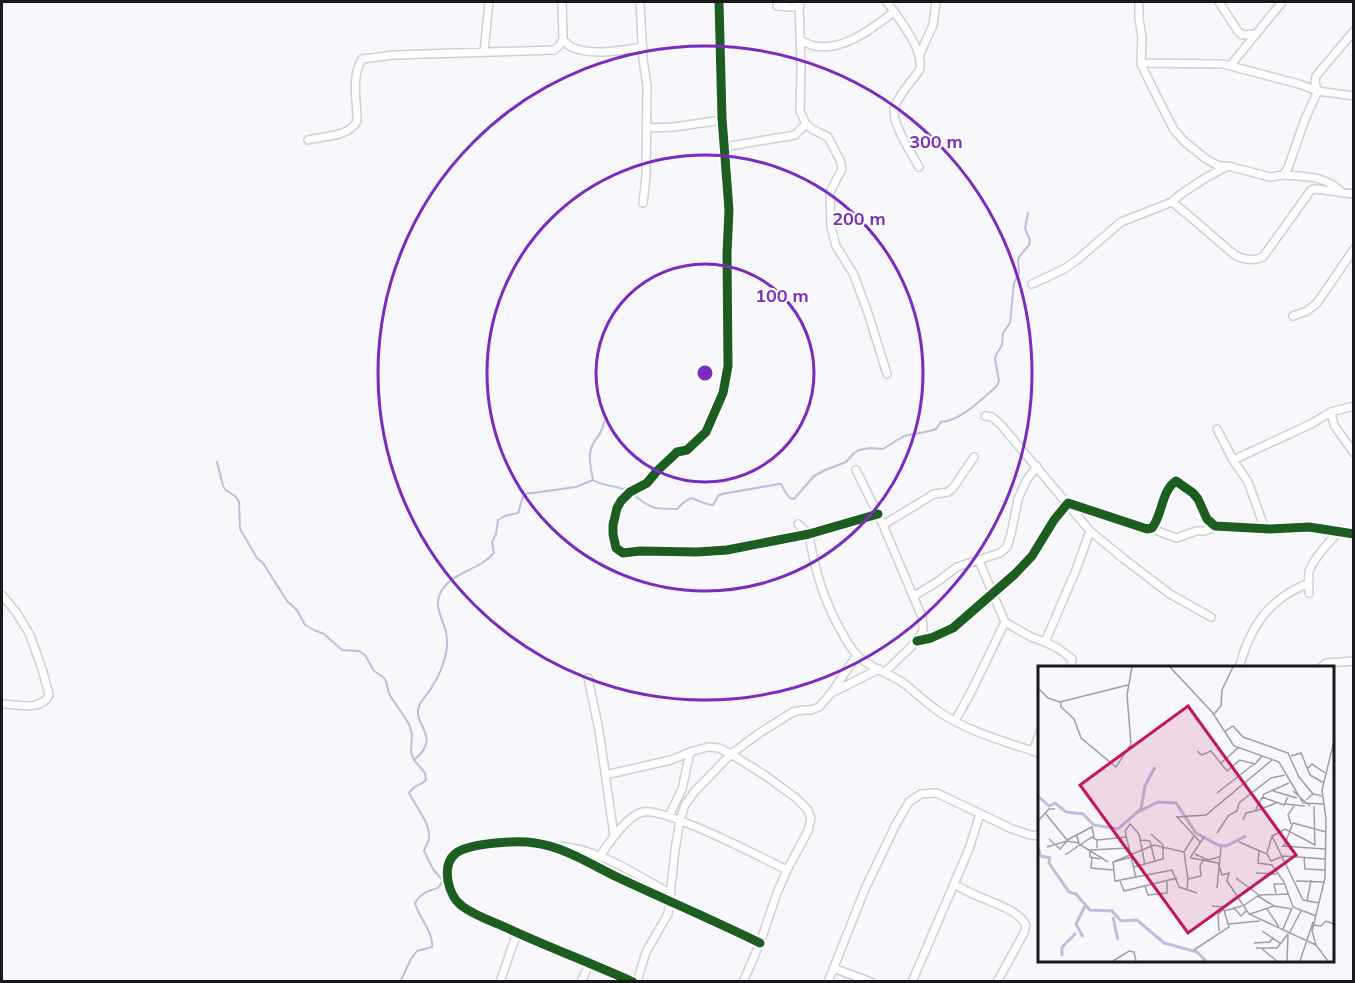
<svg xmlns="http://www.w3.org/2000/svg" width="1355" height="983" viewBox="0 0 1355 983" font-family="Mulish,sans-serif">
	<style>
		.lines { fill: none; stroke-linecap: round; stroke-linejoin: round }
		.stream { stroke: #bebddf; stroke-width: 2 }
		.street-casing { stroke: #d0d0d4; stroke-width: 10 }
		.street { stroke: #fefeff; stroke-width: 7 }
		.cycleway-casing { stroke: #fff; stroke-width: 13 }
		.cycleway { stroke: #1b5e20; stroke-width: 9 }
		.ring { fill: none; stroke: #7b2cbf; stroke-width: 3 }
		.inset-river { fill: none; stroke: #bebddf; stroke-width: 3 }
		.inset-road { fill: none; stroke: #9e9ea3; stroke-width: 1.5 }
		.view { fill: #c2185b; fill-opacity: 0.15; stroke: #c2185b; stroke-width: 3 }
		.inset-edge { fill: none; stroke: #18181d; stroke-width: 3 }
		.centre { fill: #7b2cbf; stroke: #fff; stroke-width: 3 }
		.ring-label { font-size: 18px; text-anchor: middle; font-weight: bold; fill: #7b2cbf; stroke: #fff; stroke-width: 4.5; stroke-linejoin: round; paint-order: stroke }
	</style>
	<rect width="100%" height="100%" fill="#f8f8fc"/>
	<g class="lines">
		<path class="stream" d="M604,422C601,436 599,433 593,444C587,454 591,469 593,480C604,487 616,485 628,491
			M217,462L223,486L226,490L236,497L239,502L240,529L257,558L263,563L287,601L297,610L305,625L314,630L324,634L342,650L359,651L365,655L374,671L383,677L386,681L389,694L409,724L412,734L411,752L414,760L425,773L426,780C421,786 414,784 409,793C416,807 430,822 429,838C429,842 425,847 424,851L433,869L443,881L438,888C428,891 421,893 415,903C418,916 434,933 432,947L417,951L411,959L400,982
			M632,494C653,509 650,509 677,509L684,502L691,498C698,500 705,505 713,505L718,496L722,494L779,484H781L786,493L790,498L794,499L814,476L825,470L846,462L854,453L859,450L870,448L883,449L904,436L930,431L936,429L941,422C961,421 981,399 996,387L999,381L995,359L996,355L1002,345L1003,333L1010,323L1014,283L1019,273L1018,260L1019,257L1029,245L1030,240L1025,228L1028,213
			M414,760C443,736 412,726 419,706C421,700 427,695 430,690C439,676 448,657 447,639C446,622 431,607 442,590C454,571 480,570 494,553L492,542L496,534L498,520L505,516L518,513C521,506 520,500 525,494L576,487L593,480"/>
		<g class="street-casing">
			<path id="street" d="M640,2L643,59L647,86L646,176L643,203
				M719,2L722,118L729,210L727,253L728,366L723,393L706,432L687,450L677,452L673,456L657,471L647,483L630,492L621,501L617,508L613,525V534L616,548L623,553L640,551L697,552L727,550L809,534L878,514
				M799,2L801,66L800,111L806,124L812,129L828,137L840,160L842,169L830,192L831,227L836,246L854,275L869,316L887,374
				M887,2C897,16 927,53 919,71C911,82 900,93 895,106C889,120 912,154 919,167
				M1139,2V19L1142,37L1141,64L1154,91L1174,130L1185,142L1206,159L1219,166H1225
				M1219,2L1237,30L1242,35L1255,34
				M777,6L792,7L800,6
				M563,39C566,43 570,47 574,48C593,56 624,50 643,47
				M801,41C805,42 810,45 814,46C845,51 871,29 894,12
				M484,52L489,2
				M919,56L933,25L936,2
				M1141,63L1223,64L1299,84L1318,91L1354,96
				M1230,66L1282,2
				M646,128L674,127L722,120
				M308,140C324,136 349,137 357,121C357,101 351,77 362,59L394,55L554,50L560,45L563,39L562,2
				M724,147L795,135L806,124
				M1283,175C1306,176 1326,176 1343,193
				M1172,202C1194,219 1214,238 1235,255C1243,260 1254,261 1263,257L1311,190L1316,189L1354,194
				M1032,284L1064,269L1077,260L1121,222L1172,202L1181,194L1207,177L1228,166L1270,177L1283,175L1288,168L1305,119L1318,91L1315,83L1316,76L1354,31
				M1293,316L1307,311L1317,303L1354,249
				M1331,412L1334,425L1354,453
				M985,416L992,417L1001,425L1090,531L1124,559L1170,594L1211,617
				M1217,429L1233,460L1248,482L1265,529
				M1233,460L1311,424L1331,412L1354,406
				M856,470L883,525L922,617L923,630L917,641L885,672
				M798,524L809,534C814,568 823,599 840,629C845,639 851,649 858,656C870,668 888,673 902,682C914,691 925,702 938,711C966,731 1003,741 1036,752
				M883,525L934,494L948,492L953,488L974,457
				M1152,528L1160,532L1177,538L1196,531H1204L1219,526
				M979,561L1005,622L1031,637L1045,642L1059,649L1072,659L1071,668
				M1309,593C1309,586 1308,579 1309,572C1311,562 1331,539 1339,532
				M2,595L16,612L30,635L43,672L49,695C41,712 17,704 2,704
				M914,596L937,582L957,567L1000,553L1007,547L1011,534L1018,499L1026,481L1037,466
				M917,641L931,638L953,628L1015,574L1032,556L1054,520L1068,503L1147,529L1152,528C1163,514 1161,491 1176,481L1193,493L1198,499L1207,519L1215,526L1270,529L1309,527L1354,534
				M1045,642L1076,570L1090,531
				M1239,668C1250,627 1268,599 1309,583
				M1320,668L1326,663L1354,661
				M588,678L599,730L614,836
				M833,692L879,669
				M955,721L971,692L1005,622
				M1040,732L1034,749L1036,752L1040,754
				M605,775L671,760L690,752L708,747L719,748L731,754L766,776L796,798L807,809L811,818L808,831L787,870L777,893L760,943L743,982
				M669,816L682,789L690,752
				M556,846C596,847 637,875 671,894
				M594,865C604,850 625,816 643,812C664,807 763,858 787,870
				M954,884C964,890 974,895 985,899C1000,906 1017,910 1026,925L1024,933L997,982
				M833,968L871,982
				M500,982L517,933
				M581,982L590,963
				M633,982C591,963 548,947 507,928C492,921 475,916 462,906C448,896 441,866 455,854C467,843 518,840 535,843C565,847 592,865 619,878C666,900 713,920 760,943
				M637,982L646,952L668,914L675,850L680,820L685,805L695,791L731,754L758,734L793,712L803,710H811L819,707L832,692L857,655
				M828,982L865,889L896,824L909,802L921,794L937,793L1012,829L1030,835L1040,836
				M912,982L969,849L980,814"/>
		</g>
		<use href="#street" class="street"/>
		<g class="cycleway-casing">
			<path id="cycleway" d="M719,2L722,118L729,210L727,253L728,366L723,393L706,432L687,450L677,452L673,456L657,471L647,483L630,492L621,501L617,508L613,525V534L616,548L623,553L640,551L697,552L727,550L809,534L878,514
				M917,641L931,638L953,628L1015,574L1032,556L1054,520L1068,503L1147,529L1152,528C1163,514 1161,491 1176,481L1193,493L1198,499L1207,519L1215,526L1270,529L1309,527L1354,534
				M633,982C591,963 548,947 507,928C492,921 475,916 462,906C448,896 441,866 455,854C467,843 518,840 535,843C565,847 592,865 619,878C666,900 713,920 760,943"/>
		</g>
		<use href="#cycleway" class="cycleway"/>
	</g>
	<g class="ring">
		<circle cx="705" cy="373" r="109"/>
		<circle cx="705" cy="373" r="218"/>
		<circle cx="705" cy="373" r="327"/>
	</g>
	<g transform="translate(1038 666)">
		<rect width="296" height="296" fill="#f8f8fc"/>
		<path class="inset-river" d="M0,130L11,140L17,137L28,146L45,148L56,159L80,163L103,143L107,120L117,101M100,146L120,136L138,137L158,167L180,179L188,180L208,170M0,182L3,190L12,192L11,197L31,226L38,228L52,244L74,245L83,255L99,254L126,277L159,286L168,295M75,251L80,274M45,271L38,258L47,240M24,290V281L38,267"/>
		<path class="inset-road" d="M132,1L174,46L196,80L241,96L265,137L286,138M0,22L10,32L22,36L90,19M23,35V41L36,53L43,72L78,101L93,78L89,29L94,1M176,48L183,40L184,24L195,1M186,66L195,60L205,71L250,87L261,111L275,128M159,85L164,89L173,85L189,105L202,94L217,98L224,90M253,90L263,87L272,109L286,117M183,97L200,82M269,103L274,98L287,107M235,125L259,132M255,125L272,140M179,127L216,98M224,131L246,139L250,131M268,134L275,128L284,130M247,138L267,140M276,140L277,180M218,145L238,137M8,148L29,174L54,161L56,171M205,154L208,147L217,145L226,128L251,117M0,155L11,143H17M253,158L250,149L256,140M179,167L191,149L199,145L201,137L233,112L247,109M39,170L41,178L70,196M234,170L265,234L281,237M11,173L22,183L29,175M59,174L89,171M102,174L112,175L117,196M201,176L229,188L233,195L246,190L287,193M163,177L139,151L168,149L234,94M244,180L287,183M246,180L255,157L288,166M9,181L29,175L41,177M221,185L220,197L234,199L246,216L255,241L278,250M229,187L234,170L247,163L277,179M157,188L170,194L181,191M27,189L54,171L59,174V182M94,191L75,196L77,215L134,204L141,221L159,227M266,191L267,203L287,204M54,192L53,202L75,204M152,192L166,171M153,192L180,197L184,209L191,207L189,215L211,248L278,279M62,193L52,191V184L91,182M75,196L116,179L146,186M96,201L125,193V179L113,168M218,207L239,208M98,212L87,165L92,158L101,168L107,199M198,212L221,229M150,214L146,186L156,170M82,215L86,225L139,212M258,215L286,216M107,220L110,229L129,227V215M179,222L183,181M149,223L150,213L163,210L162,200L166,192M238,227L236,218H246M220,230L236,240L254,243M269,235L273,214M205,240L221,229L251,228M195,241L203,250L208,245M229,243L241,261M186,245L204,240M212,248L236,240M191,258L222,255M275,259L283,260L288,255L296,258M245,263L254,242M181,265L180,249L185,243M224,265L242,277M251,268L263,245M216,277L232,276L235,271M218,282H239L250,268M224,283L239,295M156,284L191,261L185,241L174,240M75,295L91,285L96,286L98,295M249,295L250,269M262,295L275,256M290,295L278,279L274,265L287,212L288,153L284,124L296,75"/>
		<path class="view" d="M150,40L258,189L150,267L42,119Z"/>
		<rect width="296" height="296" class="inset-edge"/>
	</g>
	<circle cx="705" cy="373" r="9" class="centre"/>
	<g class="ring-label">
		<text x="936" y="148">300 m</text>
		<text x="859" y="225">200 m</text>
		<text x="782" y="302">100 m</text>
	</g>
	<rect width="1355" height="983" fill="none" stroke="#18181d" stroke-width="6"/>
</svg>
